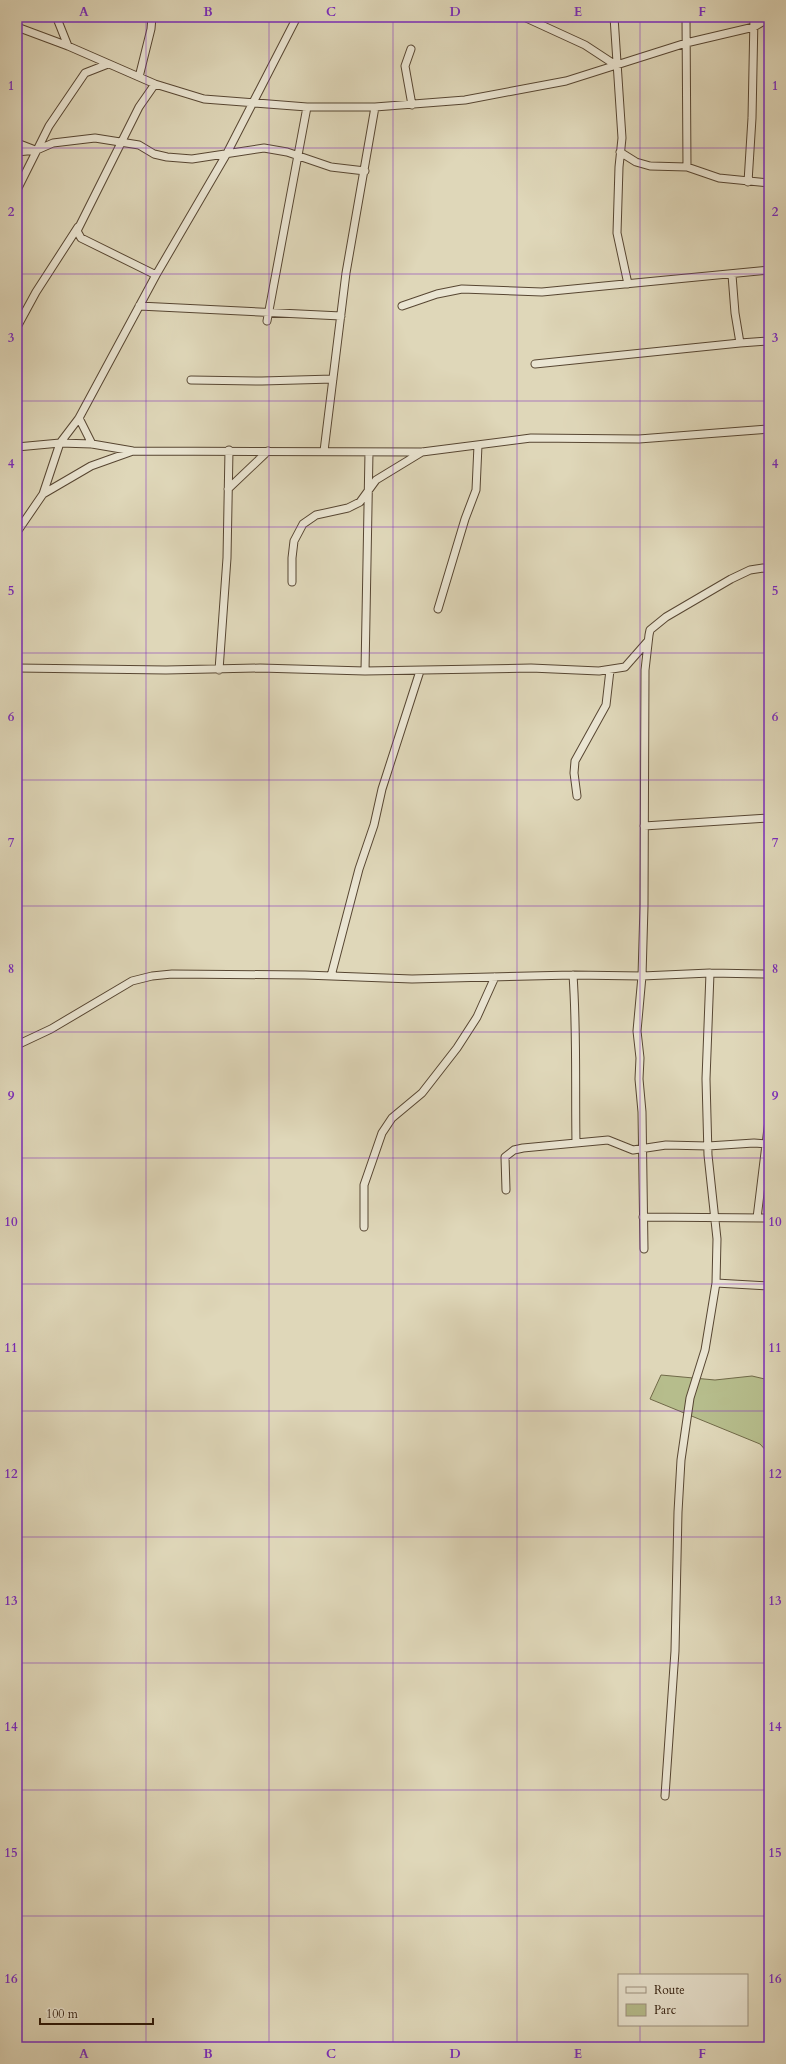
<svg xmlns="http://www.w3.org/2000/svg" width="786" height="2064" viewBox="0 0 786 2064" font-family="Cardo,serif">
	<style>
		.green { fill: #b6bd8c; stroke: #706948 }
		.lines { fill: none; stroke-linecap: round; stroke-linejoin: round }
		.minor-casing { stroke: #574632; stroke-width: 9 }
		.minor { stroke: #eae5d2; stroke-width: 7 }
		.grid { fill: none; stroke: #7b2cbf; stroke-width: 1; stroke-opacity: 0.55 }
		.neatline { fill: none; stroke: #7b2cbf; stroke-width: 1.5 }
		.grid-label { font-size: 13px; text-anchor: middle; font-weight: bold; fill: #7b2cbf }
	</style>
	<rect width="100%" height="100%" fill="#dfd7b9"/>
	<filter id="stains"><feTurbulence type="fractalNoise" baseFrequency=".005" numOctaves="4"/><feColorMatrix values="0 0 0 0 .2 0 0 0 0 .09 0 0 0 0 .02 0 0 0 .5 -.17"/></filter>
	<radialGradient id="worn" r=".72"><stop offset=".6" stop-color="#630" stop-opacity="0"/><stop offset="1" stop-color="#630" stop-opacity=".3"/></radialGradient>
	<path class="green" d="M661,1375L715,1380L752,1376L769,1380V1454L760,1444L650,1399Z"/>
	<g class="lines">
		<g class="minor-casing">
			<path id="minor" d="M59,17L58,21L68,46
				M524,17L585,45L617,66
				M614,17L622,138L619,167L617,233L628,284
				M686,17L687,167
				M17,27L68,46L155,84L204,99L307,107H375L465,100L566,81L686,43L754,27L769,18
				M411,49L405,66L412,105
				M139,77L151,29L152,17
				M155,84L139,107L77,231L81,238L156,275
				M17,143L35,150
				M17,152L37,150L53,143L95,138L139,145L154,154L167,157L192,159L264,148L287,152L331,167L365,171
				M620,152L636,162L650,166L687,167L719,178L769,183
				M748,182L752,118L754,17
				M17,190L49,126L85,73L108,64
				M732,275L735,313L740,343L769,341
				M139,306L341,316
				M402,306L437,294L462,289L542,292L769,270
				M267,321L307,107
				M17,327L36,292L78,227
				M535,364L740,343
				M191,380L262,381L333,379
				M79,418L92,444
				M17,447L60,443L92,444L133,451L422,452L531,438L639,439L769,429
				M324,451L346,273L375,107
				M228,489L268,451
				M43,494L60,443L79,418L156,275L226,155L297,17
				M17,532L43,494L91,466L133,451
				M292,582V558L294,541L303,524L316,515L348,508L360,502L376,480L422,452
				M438,609L465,519L476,490L478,445
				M17,668L166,670L260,668L365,671L531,668L599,671L625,667L647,642
				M219,670L227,558L229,450
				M365,671L369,452
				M577,796L574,773L575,761L606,705L610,670
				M644,826L769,818
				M573,975C577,1031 575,1087 576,1143
				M331,976L359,869L374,825L382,789L420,671
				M17,1045L51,1029L132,981L152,976L172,974L305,975L412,979L573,975L642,976L710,973L769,974
				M506,1190L505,1157L514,1150L523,1148L608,1140L633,1150L666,1145L708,1146L754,1143L769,1144
				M643,1217L769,1218
				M757,1218L769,1120
				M364,1227V1185L382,1133L392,1118L422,1093L457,1048L477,1017L495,977
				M644,1249L642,1112L639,1079L640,1058L637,1031L642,976L644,906L645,670L649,635L650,630L666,617L731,579L750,570L763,568L769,569
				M716,1283L769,1286
				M665,1796L675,1651L678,1512L681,1460L690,1398L705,1350L716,1283L717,1239L708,1155L706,1079L710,973"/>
		</g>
		<use href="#minor" class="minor"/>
	</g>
	<path class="grid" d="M146,17V2047M269,17V2047M393,17V2047M517,17V2047M640,17V1975M17,148H769M17,274H769M17,401H769M17,527H769M17,653H769M17,780H769M17,906H769M17,1032H769M17,1158H769M17,1284H769M17,1411H769M17,1537H769M17,1663H769M17,1790H769M17,1916H769M640,2025V2047"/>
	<rect width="786" height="2064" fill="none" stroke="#dfd7b9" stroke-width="44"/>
	<rect x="618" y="1974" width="130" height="52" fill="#eae5d2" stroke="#9d9280"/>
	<rect x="626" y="1987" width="20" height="6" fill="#eae5d2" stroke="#9d9280"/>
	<text x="654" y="1994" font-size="12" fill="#2a1505">Route</text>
	<rect x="626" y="2004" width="20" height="12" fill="#b6bd8c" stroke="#9d9280"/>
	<text x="654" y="2014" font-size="12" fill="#2a1505">Parc</text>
	<path d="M40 2018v6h113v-6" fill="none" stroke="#2a1505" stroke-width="2"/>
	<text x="46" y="2018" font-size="12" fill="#2a1505" stroke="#eae5d2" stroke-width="3" paint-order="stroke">100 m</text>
	<rect x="22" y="22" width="742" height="2020" class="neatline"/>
	<g class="grid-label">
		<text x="84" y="16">A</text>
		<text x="208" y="16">B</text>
		<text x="331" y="16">C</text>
		<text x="455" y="16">D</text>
		<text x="578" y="16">E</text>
		<text x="702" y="16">F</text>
		<text x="11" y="90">1</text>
		<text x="775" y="90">1</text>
		<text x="11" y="216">2</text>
		<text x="775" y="216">2</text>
		<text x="11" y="342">3</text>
		<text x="775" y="342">3</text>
		<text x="11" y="468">4</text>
		<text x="775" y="468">4</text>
		<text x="11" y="595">5</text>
		<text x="775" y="595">5</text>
		<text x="11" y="721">6</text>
		<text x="775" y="721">6</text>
		<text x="11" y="847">7</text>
		<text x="775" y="847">7</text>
		<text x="11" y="973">8</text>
		<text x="775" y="973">8</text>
		<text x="11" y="1100">9</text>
		<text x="775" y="1100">9</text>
		<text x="11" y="1226">10</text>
		<text x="775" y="1226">10</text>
		<text x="11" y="1352">11</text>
		<text x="775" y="1352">11</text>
		<text x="11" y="1478">12</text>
		<text x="775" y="1478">12</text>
		<text x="11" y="1605">13</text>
		<text x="775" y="1605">13</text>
		<text x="11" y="1731">14</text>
		<text x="775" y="1731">14</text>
		<text x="11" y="1857">15</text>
		<text x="775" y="1857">15</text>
		<text x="11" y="1983">16</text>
		<text x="775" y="1983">16</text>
		<text x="84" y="2058">A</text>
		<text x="208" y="2058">B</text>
		<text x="331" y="2058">C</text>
		<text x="455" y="2058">D</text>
		<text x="578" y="2058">E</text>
		<text x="702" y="2058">F</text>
	</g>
	<rect width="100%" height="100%" filter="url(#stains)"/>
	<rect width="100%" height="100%" fill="url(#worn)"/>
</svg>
